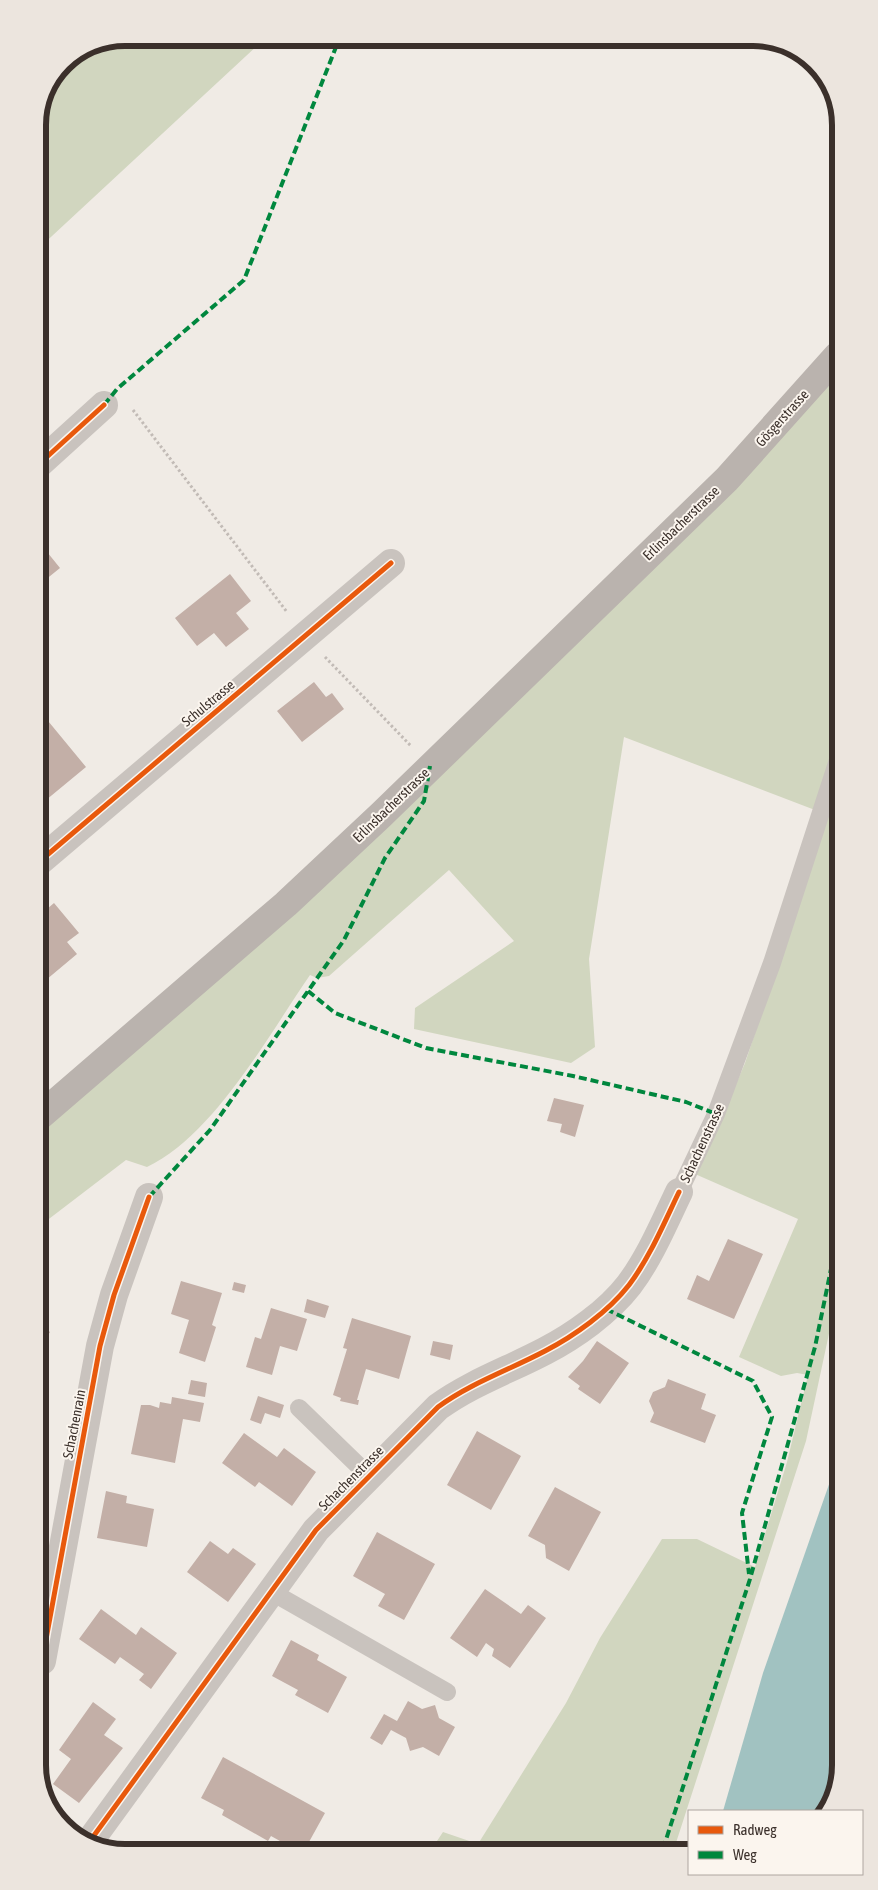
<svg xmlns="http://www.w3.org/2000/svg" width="878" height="1890" viewBox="0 0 878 1890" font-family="'Asap Condensed',sans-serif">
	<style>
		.green { fill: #d1d6bf }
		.water { fill: #a1c2c1 }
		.building { fill: #c3afa7 }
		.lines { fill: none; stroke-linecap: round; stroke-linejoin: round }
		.path { stroke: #c2bbb6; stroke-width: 3; stroke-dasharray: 2.5 2.5; stroke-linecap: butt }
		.lane { stroke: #c9c3be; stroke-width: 18 }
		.street { stroke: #c9c3be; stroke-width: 28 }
		.secondary { stroke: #bab3ae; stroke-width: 28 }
		.quiet { stroke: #00873e; stroke-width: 4; stroke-dasharray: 8 4; stroke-linecap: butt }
		.cycleway-casing { stroke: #fbf5ee; stroke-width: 8 }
		.cycleway { stroke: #e8590c; stroke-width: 5 }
		.labels { text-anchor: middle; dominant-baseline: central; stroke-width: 4; stroke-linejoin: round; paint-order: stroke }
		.street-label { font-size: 14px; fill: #3b302b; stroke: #fbf5ee }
		.rim { fill: none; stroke: #3b302b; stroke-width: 6 }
	</style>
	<rect width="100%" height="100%" fill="#f0ebe5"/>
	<path class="green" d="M261,42L38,249V119L63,63L92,44Z
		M837,376L839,1287L806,1441L674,1849L431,1850L443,1832L478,1844L566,1703L600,1638L662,1539H697L755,1567L787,1462L808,1375L797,1373L781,1376L739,1357L798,1219L695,1174L707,1152L745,1063L828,815L624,737L589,959L595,1047L571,1063L414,1029L415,1008L514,941L449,870L329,976L317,978L310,975C268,1036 214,1135 147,1167L126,1160L41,1225L40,1133L270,935Z"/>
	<path class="water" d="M840,1453V1765L825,1811H723L763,1673Z"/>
	<path class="building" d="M39,542L60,568L39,585Z
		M230,574L251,601L236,613L249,629L226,647L214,633L197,646L175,618Z
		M314,682L326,697L332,693L344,709L302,742L277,711Z
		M39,710L86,767L40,805L39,770Z
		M54,903L79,933L67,942L77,954L40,985V915Z
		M554,1098L584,1105L575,1137L560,1132L562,1124L547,1121Z
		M728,1239L763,1254L734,1319L687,1299L697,1275L709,1281Z
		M181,1281L222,1293L212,1325L216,1327L205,1362L179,1353L189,1320L171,1314Z
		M234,1282L246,1285L244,1293L232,1290Z
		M307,1299L329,1306L325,1318L304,1312Z
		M271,1308L307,1319L297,1351L280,1346L272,1375L246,1367L255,1337L261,1339Z
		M352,1318L411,1336L399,1379L366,1369L357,1400H359L358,1405L340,1401L341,1398L333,1395L347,1349L343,1348Z
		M41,1325L50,1332L41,1346L45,1349L41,1354Z
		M433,1341L453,1345L450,1360L430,1355Z
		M597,1341L629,1363L600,1404L578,1389L580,1386L568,1377L583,1361Z
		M668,1379L706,1394L701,1409L716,1415L705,1443L650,1422L654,1413L649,1401L653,1392L665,1387Z
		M191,1380L207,1383L205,1397L188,1394Z
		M258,1396L284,1405L280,1418L265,1413L261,1424L250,1420Z
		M172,1397L204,1403L200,1422L183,1419L175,1463L131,1454L141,1405H150L159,1408L160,1402L171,1404Z
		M477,1431L521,1456L491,1510L447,1485Z
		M244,1433L277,1457L284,1448L316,1472L292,1506L259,1482L255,1487L222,1463Z
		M555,1487L601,1512L569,1571L546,1558L545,1545L528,1536Z
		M106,1491L127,1496L126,1503L154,1509L147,1547L97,1538Z
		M377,1532L435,1564L404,1620L378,1606L385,1594L353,1576Z
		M210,1541L228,1554L233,1548L256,1564L228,1602L187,1572Z
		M485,1589L521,1614L528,1605L546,1618L510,1668L492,1656L494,1649L486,1643L477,1657L450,1638Z
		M101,1609L136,1635L141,1627L177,1653L151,1689L139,1680L144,1674L120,1657L115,1664L79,1639Z
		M291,1640L319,1655L317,1660L347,1677L328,1713L295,1695L298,1690L272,1676Z
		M408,1701L422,1709L435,1705L439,1718L455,1727L439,1756L423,1747L410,1751L406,1738L391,1730L382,1745L370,1738L384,1714L397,1721Z
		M93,1702L116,1719L104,1735L123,1748L79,1803L53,1784L71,1759L59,1750Z
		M223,1757L325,1813L304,1851H298L271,1836L268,1841L222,1815L224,1810L201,1798Z"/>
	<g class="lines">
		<path class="path" d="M133,410L287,612
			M325,657L411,746"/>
		<path class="lane" d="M679,1192L716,1114L772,963L838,760
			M299,1408L369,1476
			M270,1591L447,1692"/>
		<path class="street" d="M39,464L104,405
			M40,861L391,563
			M42,1661L100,1346L114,1295L149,1197
			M90,1841L316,1530L438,1407C471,1383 509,1370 545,1351C574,1336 608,1312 629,1285C650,1257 664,1223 679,1192"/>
		<path class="secondary" d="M40,1116L286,904L381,815L727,479L837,356"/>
		<path class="quiet" d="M104,405L117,389L244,280L338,42
			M308,991L335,1013L426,1048L573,1076L686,1102L716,1114
			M149,1197L210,1130L344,940L385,858L424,801L430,766
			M606,1309L753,1381L772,1417L742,1513L749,1574
			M663,1849L750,1579L815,1347L839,1230"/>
		<g class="cycleway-casing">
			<path id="cycleway" d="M39,464L104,405
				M40,861L391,563
				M42,1661L100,1346L114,1295L149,1197
				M90,1841L316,1530L438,1407C471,1383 509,1370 545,1351C574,1336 608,1312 629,1285C650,1257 664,1223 679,1192"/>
		</g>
		<use href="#cycleway" class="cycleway"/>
	</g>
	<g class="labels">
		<g class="street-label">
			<text transform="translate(782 418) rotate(-48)">Gösgerstrasse</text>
			<text transform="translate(681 523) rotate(-44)">Erlinsbacherstrasse</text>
			<text transform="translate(208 703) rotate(-40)">Schulstrasse</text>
			<text transform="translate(391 805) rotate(-44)">Erlinsbacherstrasse</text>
			<text transform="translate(702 1143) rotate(-65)">Schachenstrasse</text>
			<text transform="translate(74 1424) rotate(-79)">Schachenrain</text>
			<text transform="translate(351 1478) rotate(-45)">Schachenstrasse</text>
		</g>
	</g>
	<path d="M0 0H878V1890H0ZM125 46H753A79 79 0 0 1 832 125V1765A79 79 0 0 1 753 1844H125A79 79 0 0 1 46 1765V125A79 79 0 0 1 125 46Z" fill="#ece5de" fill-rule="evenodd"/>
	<path class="rim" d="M125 46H753A79 79 0 0 1 832 125V1765A79 79 0 0 1 753 1844H125A79 79 0 0 1 46 1765V125A79 79 0 0 1 125 46Z"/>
	<rect x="688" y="1810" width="175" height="65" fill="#fbf5ee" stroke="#aea6a0"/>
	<rect x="698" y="1826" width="25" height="8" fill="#e8590c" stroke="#aea6a0"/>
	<text x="733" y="1835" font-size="15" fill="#3b302b">Radweg</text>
	<rect x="698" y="1851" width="25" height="8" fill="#00873e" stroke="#aea6a0"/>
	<text x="733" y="1860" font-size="15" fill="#3b302b">Weg</text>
</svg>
